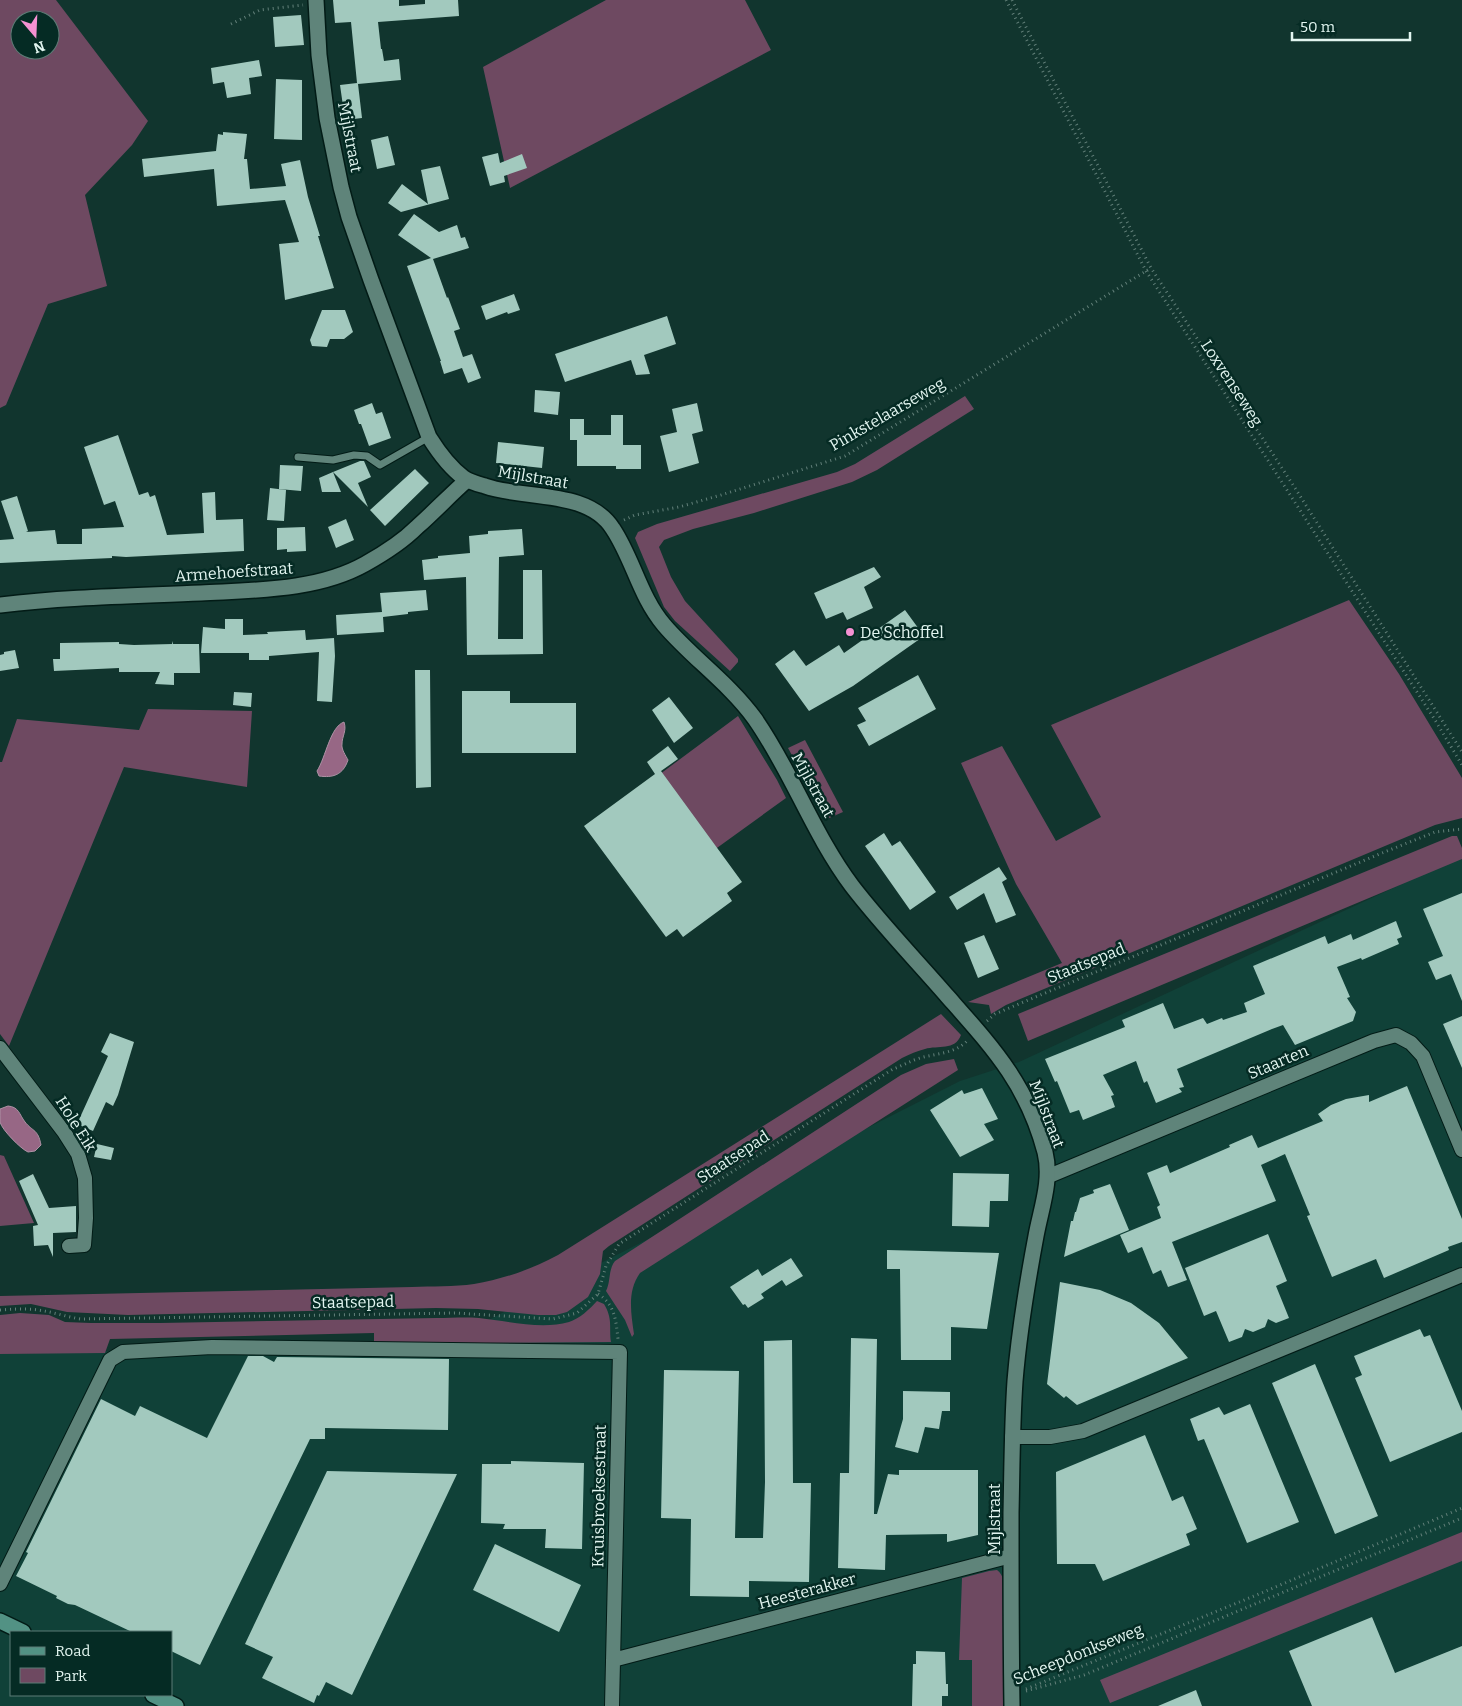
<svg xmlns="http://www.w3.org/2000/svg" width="1462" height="1706" viewBox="0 0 1462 1706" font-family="Bitter,serif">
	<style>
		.built { fill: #104138; fill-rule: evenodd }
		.green { fill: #6e4961; fill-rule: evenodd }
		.water { fill: #976785; stroke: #ae92a5 }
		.building { fill: #a2c9be }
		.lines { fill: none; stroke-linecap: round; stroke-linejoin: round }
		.service-casing { stroke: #021b16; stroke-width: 9 }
		.minor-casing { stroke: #021b16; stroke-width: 16 }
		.tertiary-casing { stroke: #021b16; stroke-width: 18 }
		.secondary-casing { stroke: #021b16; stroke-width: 18 }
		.path { stroke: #63807a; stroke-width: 3; stroke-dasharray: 1 4; stroke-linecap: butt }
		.service { stroke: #5f847a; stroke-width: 7 }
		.minor { stroke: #5f847a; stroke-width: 14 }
		.tertiary { stroke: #5f847a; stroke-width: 15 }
		.secondary { stroke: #529284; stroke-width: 15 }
		.poi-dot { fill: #f591d2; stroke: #052b24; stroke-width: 2 }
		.labels { text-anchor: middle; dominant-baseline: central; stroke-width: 5; stroke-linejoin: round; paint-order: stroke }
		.street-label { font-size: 16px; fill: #e2f5f0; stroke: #052b24 }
		.poi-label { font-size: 16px; fill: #e2f5f0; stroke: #052b24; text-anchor: start }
	</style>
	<rect width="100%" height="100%" fill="#11352e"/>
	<path class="built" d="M1462,856V1706H0V1354L443,1343L960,1081L1019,1062ZM11,1632H171V1695H11Z"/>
	<path class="green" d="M0,0H56L148,121L132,145L85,195L107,286L48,304L6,405L0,408ZM20,20H50V50H20Z
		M606,0H745L771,50L510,188L483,67Z
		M965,396L974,409L877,470L852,482L754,513L693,529L664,540L659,547L671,577L685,601L738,659V662L730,671L675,621L664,607L635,538L638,532L657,524L837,472L855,464Z
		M1349,600L1399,674L1462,778V818L1435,825L1006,1005L991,1014L989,1005L968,1002L1062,963L1016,884L961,763L1002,746L1056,841L1101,817L1051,725Z
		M148,709L252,711L247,787L124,767L9,1046L0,1034V762H2L17,719L139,730Z
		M738,716L777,780L786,798L703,858L648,783Z
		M805,740L843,812L827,819L788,748Z
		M1452,836H1457L1462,848V859L1028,1041L1018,1014Z
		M941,1014L961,1035C955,1051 938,1045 925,1049C917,1051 910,1054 902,1058L609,1246L603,1251L600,1274L588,1297L567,1312L556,1315H538L478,1309L436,1308L128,1315L67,1312L31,1304L0,1306V1296L412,1287C432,1286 454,1287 474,1284C504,1279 532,1269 558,1255Z
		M954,1059L958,1070L640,1273C627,1291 631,1313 634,1334L632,1337L625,1320L606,1291C611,1281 608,1270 615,1261L901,1075L926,1064Z
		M0,1155L4,1156L34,1223L0,1226Z
		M597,1301L604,1304C613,1319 609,1327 611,1342L374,1344V1333L110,1339L105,1353L0,1354V1315L20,1313L49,1315L65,1322L91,1323H160L436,1318C451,1318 465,1317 479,1318C508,1321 541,1330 569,1322C579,1319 590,1309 597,1301Z
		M1462,1532V1561L1110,1703L1100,1680Z
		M997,1570C1004,1575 1004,1584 1005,1593V1706H972V1660H959L962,1578L989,1571Z"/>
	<path class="water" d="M344,722C347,731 342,736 342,744C341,749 346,756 348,760C343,775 333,778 319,776L317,771C326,757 330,727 344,722Z
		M8,1106C19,1107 19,1114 25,1122C33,1132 38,1129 41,1145L35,1151L28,1152C21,1149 2,1130 0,1122C0,1118 0,1113 0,1109Z"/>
	<path class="building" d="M333,0H399V6L425,4V0H458L459,16L378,22L381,49H382L384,61L399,59L401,80L358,84L362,118L345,120L340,85L357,83L351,22L335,23Z
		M301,15L304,45L275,47L273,17Z
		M259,60L262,76L249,78L251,94L227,98L224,82L213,84L211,68Z
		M276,79L302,80V140L274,139Z
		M223,132L247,134L244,159H247L250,189L286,186L281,164L300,160L308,197L320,236H318L334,288L285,300L279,244L299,242L285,200L217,206L214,169L144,177L142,159L216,151L218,134L223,135Z
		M388,136L395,165L377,169L371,140Z
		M498,153L500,163L522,154L527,168L504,176L505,182L490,186L482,157Z
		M440,166L449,199L401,212L388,203L402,184L428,204L421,170Z
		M414,214L439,232L457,225L461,238L465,237L469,248L433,259L447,298L448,297L460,329L454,331L463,357L472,354L481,378L468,383L462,368L444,374L440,361H441L407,266L431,258L398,235Z
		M514,294L520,310L508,314L507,312L486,320L481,306Z
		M322,310H345L353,332L344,339H330L327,347L312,346L310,340Z
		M667,316L676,344L644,355L650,374L636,375L631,360L565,382L555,354Z
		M535,390L560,392L558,415L534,412Z
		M372,403L376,414L382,412L391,438L369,446L361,424H359L354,410Z
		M697,403L703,431L692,434L699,463L669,472L660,436L677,432L672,409Z
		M611,415H623V445H641V469H616V466H577V440H570V419H584V435H611Z
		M118,435L139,495L148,492L150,497L155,495L167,535L204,533L202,493L215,492L216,520L243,519L244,551L126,557L112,556V558L0,563V540L14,539L1,501L17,496L28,531L26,532L55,530L57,544H82V529L124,527L115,501L104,505L84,447Z
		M498,442L544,447L542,468L496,463Z
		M360,461H364L371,477L358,483L368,507L333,472Z
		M280,465L303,466L301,491L279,489Z
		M415,469L429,483L385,526L370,510Z
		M333,472L341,492H322L319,478Z
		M270,488L286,490L284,521L267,520Z
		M346,519L354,540L336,548L328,527Z
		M305,527L306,551L287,552V549L277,550V528Z
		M522,529L524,555L499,557L498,639H523V570H542L543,654L467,655L466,577L424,580L422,560L438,558V556L470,553L469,536L488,534V531Z
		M874,567L881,577L864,587L873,608L847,620L843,612L826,619L814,593Z
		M426,590L428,610L408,612V614L383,617L384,632L337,635L336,615L382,612L380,593Z
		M905,610L924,636L853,686L809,711L775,664L794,650L806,666L839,645L844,653Z
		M225,619H243V635L268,634L267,632L305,630L306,640L334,638L335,656L332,702L317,701L319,652L269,656V660H249V653H201L203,627L225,629Z
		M173,641V644H199L200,673H174V685L155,684L160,672H119V668L54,671L53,659H60V643L119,642V644L134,645L172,644Z
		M15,650L19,668L0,671V655L4,654V652Z
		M415,670H430L431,787L416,788Z
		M918,675L936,709L869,746L857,725L866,721L858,708Z
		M462,691H510V703H576V753H462Z
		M234,692L252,693L251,707L233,705Z
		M669,697L693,728L674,743L652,710Z
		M668,746L678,759L661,771L742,882L727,893L732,901L683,937L677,929L666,937L584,826L655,774L647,762Z
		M884,833L892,846L900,841L936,892L910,910L865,846Z
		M999,867L1007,879L1002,882L1016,915L996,923L984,893L957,910L949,897Z
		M1462,893V1001L1451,974L1436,980L1428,962L1443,956L1423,909Z
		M1396,921L1402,937L1397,939L1399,944L1362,960L1361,958L1337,967L1350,997L1347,998L1356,1012L1353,1021L1295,1045L1283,1025L1272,1029L1177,1069L1184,1087L1179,1088L1182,1092L1156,1103L1147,1081L1144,1083L1136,1061L1103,1075L1114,1095L1111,1096L1115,1107L1083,1120L1079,1110L1070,1113L1057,1081L1055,1082L1045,1059L1125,1027L1122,1020L1163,1003L1174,1029L1203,1018L1207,1024L1222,1018L1223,1020L1247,1012L1244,1003L1265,994L1253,966L1325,936L1328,944L1351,934L1353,940Z
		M984,935L999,969L978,978L964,943Z
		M1462,1016V1068L1443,1024Z
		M110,1033L134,1042L118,1095L113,1106L106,1102L93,1131L77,1124L108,1056L101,1052Z
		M1407,1086L1462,1219V1242L1448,1247L1449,1250L1384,1278L1376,1259L1332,1277L1307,1216L1310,1215L1285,1154L1261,1165L1276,1201L1172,1242L1187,1280L1168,1287L1161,1270L1153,1274L1142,1247L1128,1253L1120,1235L1161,1218L1157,1207L1160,1205L1147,1173L1167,1165L1170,1173L1230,1147L1229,1145L1252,1135L1258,1148L1323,1121L1318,1114L1331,1105L1346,1099L1369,1095V1102Z
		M982,1088L998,1119L984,1124L994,1140L960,1157L930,1110L962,1090L964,1094Z
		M97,1144L114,1148L111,1160L94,1157Z
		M953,1173L1009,1174L1008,1201H990L989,1227L952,1226Z
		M33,1174L49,1208L76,1206V1232L53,1233V1257L48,1245L34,1246L33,1226L38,1225L19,1181Z
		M1110,1184L1129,1230L1064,1257L1071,1221H1073L1075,1212H1076L1080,1198L1094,1193L1093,1190Z
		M1268,1234L1287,1281L1276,1286L1289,1318L1276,1323L1268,1319L1265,1327L1253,1332L1245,1329L1242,1337L1229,1342L1216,1311L1204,1316L1185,1268Z
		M887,1250L999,1253L987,1329L951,1327V1360H901L900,1269H887Z
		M791,1258L803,1276L786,1286L782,1280L761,1294L764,1298L748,1308L745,1304L743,1305L730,1287L758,1269L762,1276Z
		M1060,1282L1100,1290L1131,1303L1159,1323L1188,1358L1077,1405L1066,1396L1064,1398L1047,1384Z
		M1420,1329L1424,1337L1430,1335L1462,1411V1432L1390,1462L1355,1378L1362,1375L1354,1356Z
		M851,1338L877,1339L874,1514H877L888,1474L899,1475V1470H978V1535L947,1542V1534L886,1535L885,1570L838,1568L840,1473H849Z
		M792,1340L793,1483H811L809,1582L749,1581V1597L690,1596L691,1519L661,1518L664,1370L739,1371L735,1538H763L765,1482L764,1341Z
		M248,1356H263L274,1362L277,1357L449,1359L448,1430L325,1428V1439H310L200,1665L171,1651V1632H132L75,1605L68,1604L56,1598L57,1596L16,1576L28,1553L26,1552L101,1399L135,1416L140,1406L207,1438Z
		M1315,1364L1378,1516L1335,1534L1272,1383Z
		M903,1391L950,1392V1411H942L939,1429L925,1427L918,1453L895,1447L903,1419Z
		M1250,1404L1299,1522L1247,1543L1204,1439L1198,1441L1190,1419L1219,1407L1224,1415Z
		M1145,1435L1172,1501L1183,1496L1197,1529L1186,1534L1190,1545L1103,1581L1095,1564H1057L1056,1472Z
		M511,1461L584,1463L582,1549L545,1548L546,1529H503L505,1524L481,1523L482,1464H511Z
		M327,1471L457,1474L352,1695L326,1682L319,1696L317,1695L314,1703L262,1678L273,1657L245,1644Z
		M495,1544L581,1585L559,1632L473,1590Z
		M1372,1617L1395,1673L1462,1646V1706H1312L1289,1651Z
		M916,1651L945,1652L946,1684H948V1696H942V1706H912L913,1664H916Z
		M1196,1690L1202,1706H1158Z"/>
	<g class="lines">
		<g class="service-casing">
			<path id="service" d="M298,457L333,460L354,455L367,456L380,465L429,437"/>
		</g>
		<g class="minor-casing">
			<path id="minor" d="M0,1048L64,1132L78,1154L85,1178L86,1218L84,1245L69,1246
				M1049,1176L1374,1041L1396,1035L1411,1043L1423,1056L1462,1150
				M1012,1437H1050L1083,1431L1462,1275
				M0,1584L110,1360L123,1352L212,1347L620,1352L612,1706
				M613,1660L1011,1556"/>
		</g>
		<g class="tertiary-casing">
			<path id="tertiary" d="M316,0L319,55L327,118L341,187L349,217L371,280L429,437C439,453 449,467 464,478C470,482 478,484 485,486C525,500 588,489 613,529C633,559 640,597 664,625C692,658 729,683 755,719C792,772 813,834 852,886C882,925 916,960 948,997C993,1048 1027,1084 1045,1152C1052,1181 1041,1208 1036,1236C1027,1284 1019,1332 1015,1381C1012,1425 1012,1469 1011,1513C1011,1577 1011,1642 1012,1706
				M0,605C67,597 134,596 201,593C254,590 317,591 365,564C383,554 402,542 417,527C434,512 450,495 467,480"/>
		</g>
		<g class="secondary-casing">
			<path id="secondary" d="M0,1621L23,1632
				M153,1695L176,1706"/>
		</g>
		<path class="path" d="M1006,0L1146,271L1435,720L1462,765
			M1012,0L1151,268L1295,488L1462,752
			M231,24L260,10L303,5
			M624,520L635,515L679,507L721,495L845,456L1151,268
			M987,1021L995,1014L1014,1006L1382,853L1435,832L1462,829
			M598,1294C615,1304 616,1321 618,1339
			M0,1310C15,1309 30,1308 44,1311C56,1313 68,1317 80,1319L455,1313L553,1319L577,1313L598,1294L606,1266L619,1244L893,1069C902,1066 910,1061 920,1058C937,1053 955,1054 968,1040
			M1026,1689L1259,1594L1462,1508
			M1026,1691L1084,1675L1462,1518"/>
		<use href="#service" class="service"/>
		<use href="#minor" class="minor"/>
		<use href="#tertiary" class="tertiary"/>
		<use href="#secondary" class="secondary"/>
	</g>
	<circle class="poi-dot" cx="850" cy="632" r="5"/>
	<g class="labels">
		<g class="street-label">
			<text transform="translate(350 137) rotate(79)">Mijlstraat</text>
			<text transform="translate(1232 383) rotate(57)">Loxvenseweg</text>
			<text transform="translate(887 414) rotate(-30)">Pinkstelaarseweg</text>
			<text transform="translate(533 477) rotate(10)">Mijlstraat</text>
			<text transform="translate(234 572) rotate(-4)">Armehoefstraat</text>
			<text transform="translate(813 785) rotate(61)">Mijlstraat</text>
			<text transform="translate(1086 963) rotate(-22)">Staatsepad</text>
			<text transform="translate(1278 1062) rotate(-23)">Staarten</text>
			<text transform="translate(1047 1114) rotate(69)">Mijlstraat</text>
			<text transform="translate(76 1124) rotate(58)">Hole Eik</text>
			<text transform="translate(733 1157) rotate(-33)">Staatsepad</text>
			<text transform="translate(353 1302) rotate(-1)">Staatsepad</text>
			<text transform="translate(599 1496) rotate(-89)">Kruisbroeksestraat</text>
			<text transform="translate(994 1519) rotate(-90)">Mijlstraat</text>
			<text transform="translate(807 1591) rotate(-15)">Heesterakker</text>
			<text transform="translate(1078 1654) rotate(-22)">Scheepdonkseweg</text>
		</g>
		<g class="poi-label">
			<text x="860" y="632">De Schoffel</text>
		</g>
	</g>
	<rect x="10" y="1631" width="162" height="65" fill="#052b24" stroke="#5d7c76"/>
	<rect x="20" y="1647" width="25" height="8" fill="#529284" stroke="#5d7c76"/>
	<text x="55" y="1656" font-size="15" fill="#e2f5f0">Road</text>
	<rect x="20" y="1668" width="25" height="15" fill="#6e4961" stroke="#5d7c76"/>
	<text x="55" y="1681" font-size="15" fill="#e2f5f0">Park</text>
	<g transform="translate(35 35) rotate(161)"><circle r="24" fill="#052b24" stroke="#5d7c76"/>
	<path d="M0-4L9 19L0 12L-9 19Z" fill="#f591d2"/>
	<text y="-8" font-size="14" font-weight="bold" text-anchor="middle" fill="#e2f5f0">N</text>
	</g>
	<path d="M1292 32v8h118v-8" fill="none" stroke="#e2f5f0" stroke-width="2.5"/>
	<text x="1300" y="32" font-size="15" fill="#e2f5f0" stroke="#052b24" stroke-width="4" paint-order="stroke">50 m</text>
</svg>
